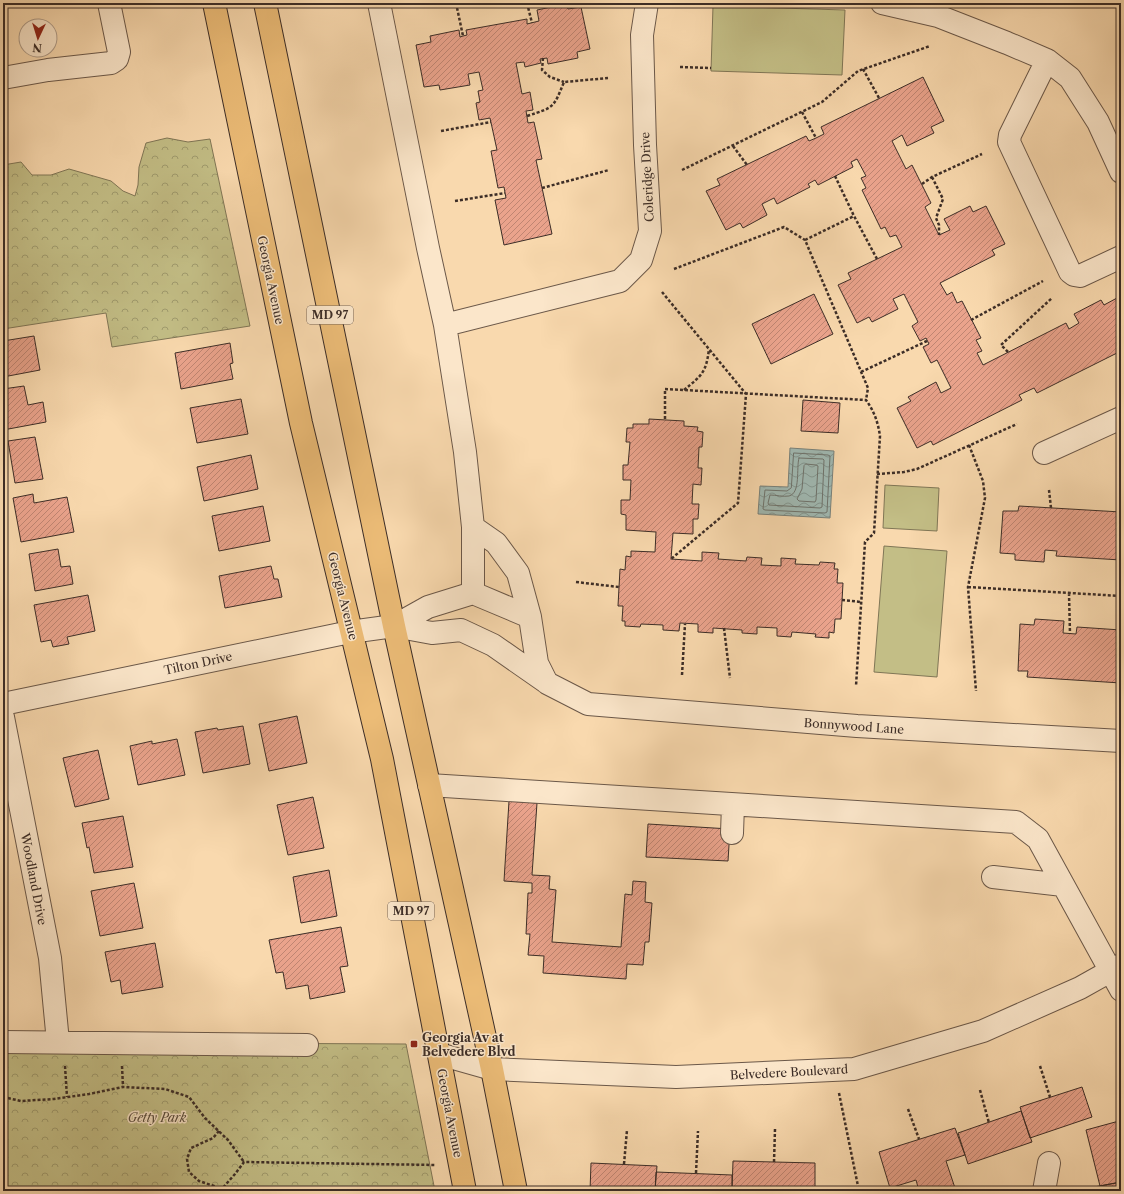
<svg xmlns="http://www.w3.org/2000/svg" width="1124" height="1194" viewBox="0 0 1124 1194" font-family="'Libre Caslon Text',serif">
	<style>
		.forest { fill: url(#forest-crowns); stroke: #807656 }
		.pitch { fill: #c3be86; stroke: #807656 }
		.water { fill: url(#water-waves); stroke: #78817b }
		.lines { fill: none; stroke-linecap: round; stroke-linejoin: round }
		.shore { stroke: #6e736d; stroke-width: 1 }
		.building { fill: url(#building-hatch); stroke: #3c2d27 }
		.minor-casing { stroke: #6b5849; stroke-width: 24 }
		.major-casing { stroke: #3c2d27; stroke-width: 24 }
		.path { stroke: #3c2d27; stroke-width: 2.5; stroke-dasharray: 3 2; stroke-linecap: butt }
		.minor { stroke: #fbe6ca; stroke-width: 22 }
		.major { stroke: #ecbc77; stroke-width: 22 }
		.poi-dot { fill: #8f2418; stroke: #fbe6ca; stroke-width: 1.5 }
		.labels { text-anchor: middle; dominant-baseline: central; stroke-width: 3; stroke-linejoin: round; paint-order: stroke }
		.shield { fill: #fbe6ca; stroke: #756458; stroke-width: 1 }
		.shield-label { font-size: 11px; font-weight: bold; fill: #3c2d27 }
		.street-label { font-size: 12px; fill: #3c2d27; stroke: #fbe6ca }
		.poi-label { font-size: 12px; font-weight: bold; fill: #3c2d27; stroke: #fbe6ca; text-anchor: start }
		.park-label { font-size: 12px; font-style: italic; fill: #574a3a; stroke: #fbe6ca }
	</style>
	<defs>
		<pattern id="forest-crowns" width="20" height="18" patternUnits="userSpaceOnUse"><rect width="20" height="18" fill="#c3be86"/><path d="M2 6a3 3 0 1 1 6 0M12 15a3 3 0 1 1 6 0" fill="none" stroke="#a09b6e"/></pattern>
		<pattern id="water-waves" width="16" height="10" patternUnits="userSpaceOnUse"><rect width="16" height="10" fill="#a0b9b3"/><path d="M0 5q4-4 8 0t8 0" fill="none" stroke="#849792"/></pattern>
		<pattern id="building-hatch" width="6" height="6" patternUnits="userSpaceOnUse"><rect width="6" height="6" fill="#eaa38c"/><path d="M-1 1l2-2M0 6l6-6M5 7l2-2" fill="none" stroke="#bf8572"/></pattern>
	</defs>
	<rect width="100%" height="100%" fill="#f9d9ae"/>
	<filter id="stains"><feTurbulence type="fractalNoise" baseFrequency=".005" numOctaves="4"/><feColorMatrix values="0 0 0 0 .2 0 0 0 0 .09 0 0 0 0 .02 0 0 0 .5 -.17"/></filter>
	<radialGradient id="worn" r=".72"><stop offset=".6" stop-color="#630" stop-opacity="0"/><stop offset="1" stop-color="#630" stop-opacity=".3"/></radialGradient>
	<path class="forest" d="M167,138L188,142L210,139L250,326L112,347L106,313L3,329V165L21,162L32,175H51L69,169L111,181L123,191L135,196L138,185L139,167L146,143Z
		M3,1042L406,1044L435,1191H3Z"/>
	<path class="pitch" d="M713,6L845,10L842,75L711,71Z
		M885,485L939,488L937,531L883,528Z
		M884,546L947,551L937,677L874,672Z"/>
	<path class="water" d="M790,448L834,451L830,518L758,514L760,486L788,487Z"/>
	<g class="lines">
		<path class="shore" d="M794,453L828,455L830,456L827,512L825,513L765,510L763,509L765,490L787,491L791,488Z
			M799,458L823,459L824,460L822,507L820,508L769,505L768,503L770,495C776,495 783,497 789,496C801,493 796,468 799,458Z
			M806,464L816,465L818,466L816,500L815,502L799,501L797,499L802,489L804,466Z"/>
	</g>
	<path class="building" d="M566,4L568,9L581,7L590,49L577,52L578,58L548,64L547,58L540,59L541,63L525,67L524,62L516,63L522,94L530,92L533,110L526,111L528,123L534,122L542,159L536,160L552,234L504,245L495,200L506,198L504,187L498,188L491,151L497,150L490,118L479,120L476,103L480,102L478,91L483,90L479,72L468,74L470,85L440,90L439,85L424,87L416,45L431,42L430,36L459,30L460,37L463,36L467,35L466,30L527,19V24L539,21L537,10Z
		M923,77L944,121L931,127L934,133L907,146L902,135L892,141L906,169L912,165L931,203L925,207L939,235L950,230L944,219L970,206L973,212L986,206L1005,244L992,250L995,255L940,283L947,295L952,292L957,303L962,301L981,338L976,340L982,351L977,353L983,365L1066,323L1069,329L1079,323L1074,314L1101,300L1104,305L1117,298L1121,307V351L1037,393L1034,388L1019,395L1022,400L933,445L931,441L917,448L897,408L911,401L908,397L936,382L941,393L951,388L937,360L931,363L923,347L929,344L926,338L920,341L912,326L918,322L904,294L893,299L898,309L872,322L869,317L857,323L838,285L851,279L848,273L902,247L896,235L890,237L885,227L881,229L862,190L866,188L861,178L866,176L857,159L851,162L853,167L818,185L815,180L808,184L810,187L777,204L774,198L762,204L767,215L743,228L740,223L726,230L706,191L720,185L717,179L806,136L809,141L816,138L824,134L821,127Z
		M814,294L833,334L771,364L752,324Z
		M34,336L40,370L3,377V341Z
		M230,343L233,363L230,364L233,379L181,389L175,353Z
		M24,386L28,405L43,402L46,422L3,430V389Z
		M241,399L248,434L197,443L190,408Z
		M803,400L840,403L838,433L801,431Z
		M649,419L684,421V426L698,427L697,431L703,432L702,447H699L698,468H702L701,485L693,484L692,504H699L698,519H693V534L673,533L671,559L702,561V552L719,553L718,559L746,561L747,557L762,558L761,565L781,566V558L796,559L795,564L819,565L820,562L835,563L834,569H838L837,583H843L841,619H835L834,633L829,632V638L815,637L816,634L792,632L791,637L777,636V628L757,627V634L742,633V630L713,628V633L698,632V624L680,623L679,631L663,630V625L641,624L640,627L625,626V621H622L623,606H618L620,569L625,570L626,556L631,557V551L655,552L656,532L626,530V515L621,514V500H630L631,480H623V465H628L630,442H626L627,428H633V424H649Z
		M35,437L43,479L15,483L8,441Z
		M251,455L258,489L204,501L197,467Z
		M33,494L34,503L67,497L74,532L21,542L13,498Z
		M263,506L270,541L219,551L212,516Z
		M1019,506L1121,512V560L1056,556L1057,551L1045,550L1044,562L1015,560V554L1000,553L1003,511H1018Z
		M58,549L61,567L70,566L73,584L35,591L29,554Z
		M271,566L274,579H278L282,597L225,608L219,576Z
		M88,595L95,631L67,637L69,644L53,647L51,640L41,642L34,605Z
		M1035,619L1064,621L1063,633L1076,634L1077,627L1121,630V683L1027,677L1028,671H1018L1020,624L1034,625Z
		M297,716L307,763L269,771L259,724Z
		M243,726L250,764L203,773L195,732L217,728L218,730Z
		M177,739L185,775L138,785L130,746L152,741V744Z
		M98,750L109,799L75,807L63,758Z
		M313,797L324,848L288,855L277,805Z
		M509,801L537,803L532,875L550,876L549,889L556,890L552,942L621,947L625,894L632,895L633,881L646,882L645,902L652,903L649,942H645L643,965L627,964L626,979L543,973L544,956L528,955L530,934H526L528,893H532V883L504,881Z
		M123,816L133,867L94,873L89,847L87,848L82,823Z
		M648,824L730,829L728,861L646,857Z
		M329,870L337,916L301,923L293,877Z
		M134,883L143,928L100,936L91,891Z
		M341,927L348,966L340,967L345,992L310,999L308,985L286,989L283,972L276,973L269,940Z
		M155,943L163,987L122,994L120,980L111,982L105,952Z
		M1082,1087L1092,1117L1030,1138L1020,1107Z
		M1021,1111L1032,1142L968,1164L958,1133Z
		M1119,1121L1121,1129V1182L1100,1186L1086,1130Z
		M955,1128L965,1155L946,1161L956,1191H919L916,1180L890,1188L879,1152Z
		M733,1161L815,1163V1191H732Z
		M591,1163L657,1166L655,1191H590Z
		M656,1172L732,1175V1191H655Z
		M1121,1182V1191H1095L1094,1187Z"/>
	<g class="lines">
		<g class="minor-casing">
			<path id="minor" d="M379,3L428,248L445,325L465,452L473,527V593
				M882,3L938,16L1007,43L1047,60L1070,78L1098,122L1121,172
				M1047,60L1010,135L1009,142L1070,272L1074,275L1080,276L1121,257
				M3,78L48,70L111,63L117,59L119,52L109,3
				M445,325L620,281L641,260L650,231L645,145L642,35L647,3
				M1044,453L1121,418
				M473,527L496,543L518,573L530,617L537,663L547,683L588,704L857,726L1121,741
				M394,626L428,607L473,593L530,617
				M3,704L350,632L394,626L432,633L461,630L493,645L546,682
				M3,717L50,958L58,1042
				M429,785L1016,822L1038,839L1121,990
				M732,833L733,805
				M993,877L1063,885
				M3,1042L307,1045
				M439,1054L492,1069L676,1077L854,1069L983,1031L1080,988L1121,965
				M1044,1191L1049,1163"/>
		</g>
		<g class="major-casing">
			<path id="major" d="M214,3L301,423L382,759L465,1191
				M265,3L394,626L492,1069L516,1191"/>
		</g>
		<path class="path" d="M456,3L463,36
			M527,3L532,23
			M543,58L542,70L550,77L564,82
			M680,67L711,68
			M863,69L879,98
			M802,112L816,138
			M527,116C554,107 553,109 564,82L608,78
			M441,131L491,122
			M733,146L747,165
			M682,170L822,102L858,71L930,46
			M835,176L854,216L877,259
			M932,177L943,199L936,218L939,225V235
			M922,184L932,177L982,154
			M542,188L609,170
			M455,201L505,193
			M805,240L854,216
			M674,269L784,227L805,240L868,388L866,400
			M662,292L746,394L738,503L671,559
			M971,320L1043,281
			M1008,352L1001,345L1052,298
			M861,372L927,341
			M684,390C702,375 706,373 709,349
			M665,419V389L866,400C874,411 878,422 880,436L874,533L865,542L856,686
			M969,445L983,481L985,498L968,587L976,691
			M877,474L904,472L917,469L1017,424
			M1049,490L1051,508
			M576,582L619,587
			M968,587L1121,596
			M1069,593L1070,634
			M842,600L861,602
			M724,628L730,678
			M682,675L685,624
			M65,1066L67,1097
			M122,1066L123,1087
			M1040,1066L1050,1097
			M980,1090L989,1123
			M839,1093L859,1191
			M3,1097L21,1101L54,1099L89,1094L123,1087L165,1089L189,1097L205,1118L228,1140L244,1162
			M908,1109L919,1139
			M219,1131L213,1138L191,1148L187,1159L189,1172L199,1181L214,1186L221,1191
			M774,1162L775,1129
			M624,1164L627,1130
			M696,1173L698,1131
			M220,1191L235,1174L244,1162L436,1165"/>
		<use href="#minor" class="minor"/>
		<use href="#major" class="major"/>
	</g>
	<rect class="poi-dot" x="410" y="1040" width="8" height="8" rx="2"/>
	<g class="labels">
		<g class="shield">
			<rect x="307" y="306" width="46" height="18" rx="3"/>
			<rect x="388" y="902" width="46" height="18" rx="3"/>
		</g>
		<g class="shield-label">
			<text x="330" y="315">MD 97</text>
			<text x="411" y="911">MD 97</text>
		</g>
		<g class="street-label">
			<text transform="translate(647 177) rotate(-93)">Coleridge Drive</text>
			<text transform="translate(271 280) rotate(78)">Georgia Avenue</text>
			<text transform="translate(343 596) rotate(76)">Georgia Avenue</text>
			<text transform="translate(198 663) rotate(-12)">Tilton Drive</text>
			<text transform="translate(854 726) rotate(4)">Bonnywood Lane</text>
			<text transform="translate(34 879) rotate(79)">Woodland Drive</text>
			<text transform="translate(789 1072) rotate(-3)">Belvedere Boulevard</text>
			<text transform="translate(450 1113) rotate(79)">Georgia Avenue</text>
		</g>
		<g class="poi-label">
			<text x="422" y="1037">Georgia Av at<tspan x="422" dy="14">Belvedere Blvd</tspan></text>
		</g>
		<g class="park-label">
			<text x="157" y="1117">Getty Park</text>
		</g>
	</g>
	<rect width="1124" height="1194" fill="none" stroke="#f9d9ae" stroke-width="16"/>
	<rect x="4" y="4" width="1116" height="1186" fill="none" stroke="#3c2d27" stroke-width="2"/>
	<rect x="8" y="8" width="1108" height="1178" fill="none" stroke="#3c2d27"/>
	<g transform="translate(38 38) rotate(184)"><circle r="19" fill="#fbe6ca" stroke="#af9c89"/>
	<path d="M0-3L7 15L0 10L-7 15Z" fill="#8f2418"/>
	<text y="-6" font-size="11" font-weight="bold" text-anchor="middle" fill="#3c2d27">N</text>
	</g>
	<rect width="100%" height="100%" filter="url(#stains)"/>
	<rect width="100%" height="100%" fill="url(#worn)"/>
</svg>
